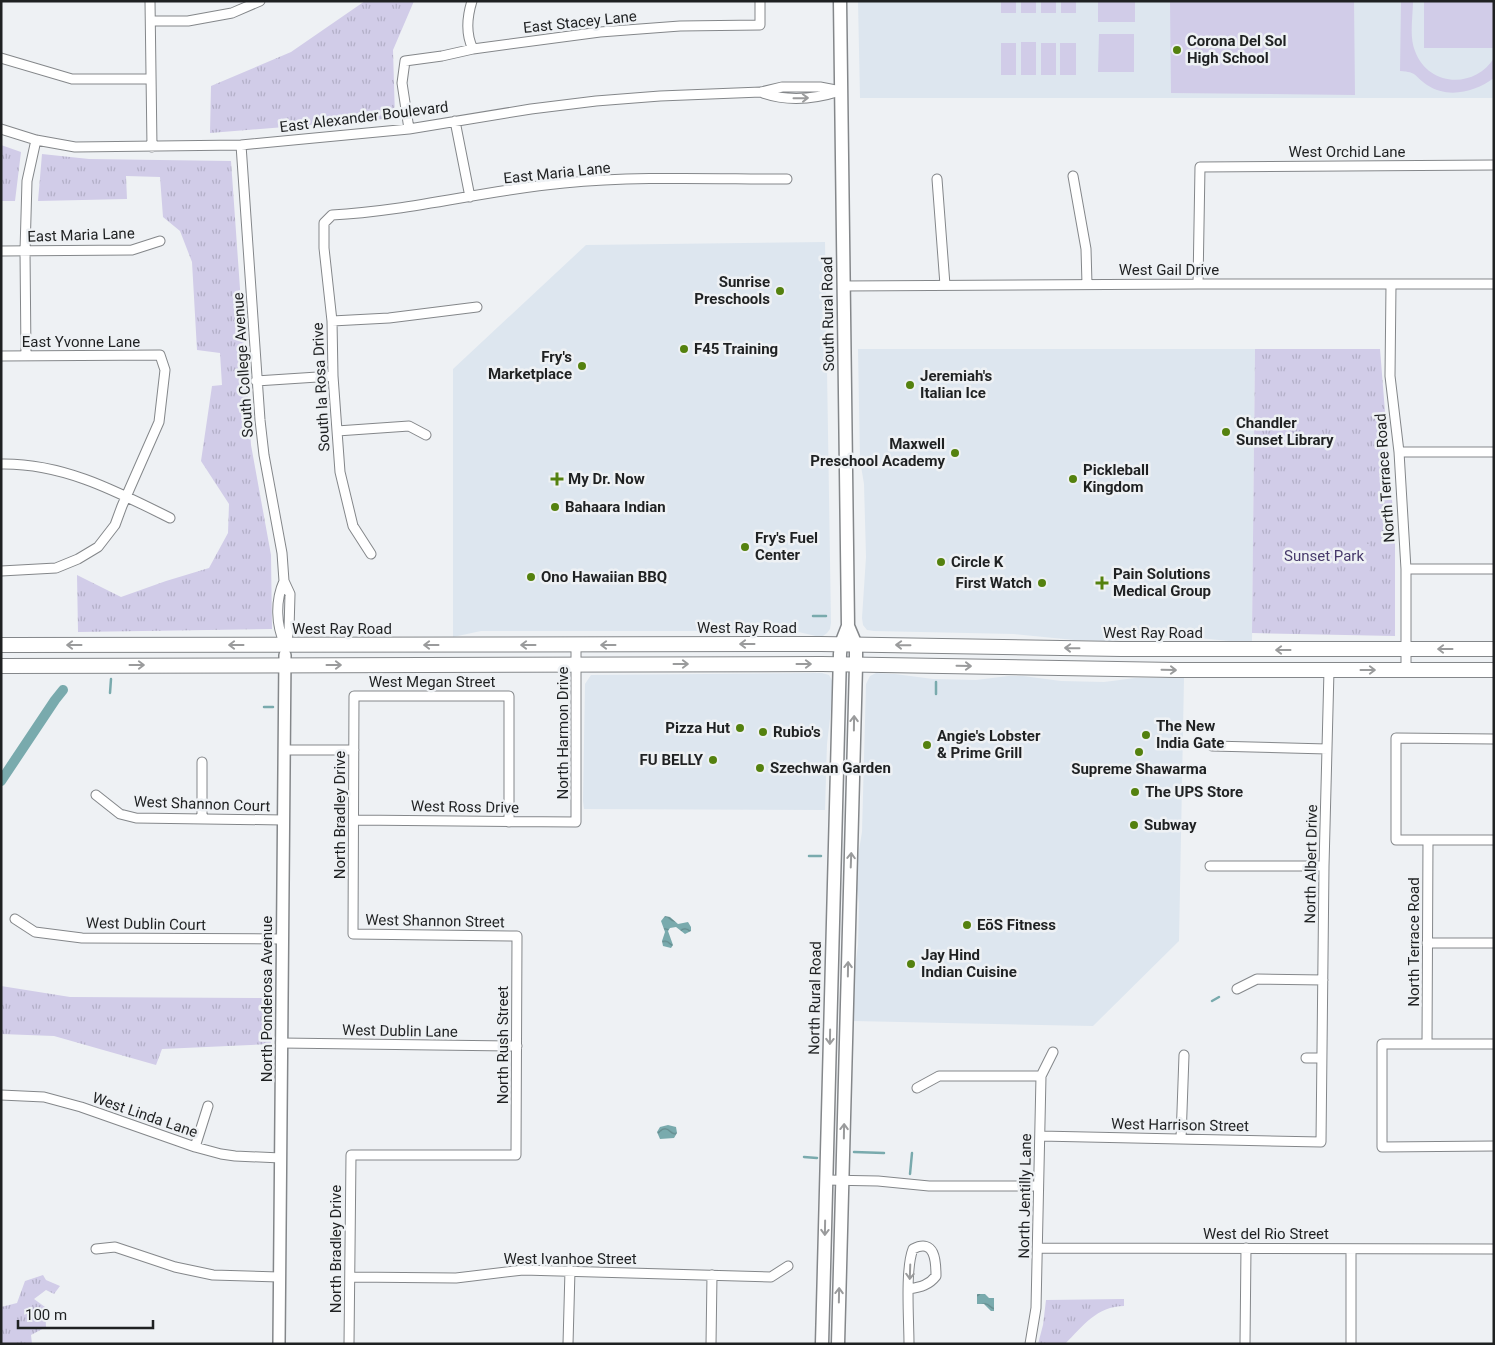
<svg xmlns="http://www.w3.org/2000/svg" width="1495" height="1345" viewBox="0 0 1495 1345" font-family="Roboto,sans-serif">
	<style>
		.built { fill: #dde6ef }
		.grass { fill: url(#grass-tufts) }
		.pitch { fill: #d1cce8 }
		.water { fill: url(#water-waves) }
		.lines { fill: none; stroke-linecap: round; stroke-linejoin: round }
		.stream { stroke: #79aaad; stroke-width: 2.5 }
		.canal { stroke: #79aaad; stroke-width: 10 }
		.minor-casing { stroke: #84878a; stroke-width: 11 }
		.tertiary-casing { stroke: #84878a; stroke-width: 14 }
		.secondary-casing { stroke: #84878a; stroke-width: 15 }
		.primary-casing { stroke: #84878a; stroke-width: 16 }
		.minor { stroke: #fff; stroke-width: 9 }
		.tertiary { stroke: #fff; stroke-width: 11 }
		.secondary { stroke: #fff; stroke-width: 12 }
		.primary { stroke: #fff; stroke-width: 14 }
		.oneway { stroke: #9a9b9c }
		.poi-dot { fill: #54810e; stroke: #eef1f4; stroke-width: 2 }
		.labels { text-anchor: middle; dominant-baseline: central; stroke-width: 5; stroke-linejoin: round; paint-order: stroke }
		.street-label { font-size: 15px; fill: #1f2122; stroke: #eef1f4 }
		.poi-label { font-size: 15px; font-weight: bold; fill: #1f2122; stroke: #eef1f4; text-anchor: start }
		.park-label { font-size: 15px; fill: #473a6b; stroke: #eef1f4 }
	</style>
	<defs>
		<pattern id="grass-tufts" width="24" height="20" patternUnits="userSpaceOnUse" patternTransform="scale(1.25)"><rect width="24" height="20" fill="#d1cce8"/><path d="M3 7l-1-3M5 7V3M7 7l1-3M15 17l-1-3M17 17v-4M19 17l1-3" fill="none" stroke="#b3afc7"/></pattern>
		<pattern id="water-waves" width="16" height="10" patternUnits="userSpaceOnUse" patternTransform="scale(1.25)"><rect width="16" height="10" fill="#79aaad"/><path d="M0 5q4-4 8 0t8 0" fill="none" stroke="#638a8c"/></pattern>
	</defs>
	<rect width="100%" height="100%" fill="#eef1f4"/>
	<path class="built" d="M858,1H1494V98H860Z
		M825,242L831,623L830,629L827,633L823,636H816L794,631H481L453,637V369L586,245Z
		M858,349H1255L1252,641H1229L1178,636L1137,637L1109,641L1074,640L1014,634L874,631L867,630L863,625L862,618L866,557L864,484L860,460Z
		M822,673L829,675L834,684L827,744L825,810L584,809L583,801L585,684L591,675Z
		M876,673L895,674L933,679L976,680L1008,676H1023L1061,681L1104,682L1135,678H1184L1179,941L1093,1026L853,1021V984L858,945L859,903L855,874L862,832L866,684L870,676Z"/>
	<path class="grass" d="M365,1H414L393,50L395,118L210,133L211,86L291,52Z
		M1,145L21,152L15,201H1Z
		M42,154L89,159L231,161L251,445L271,555L272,629L78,632L77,575L121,597L166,581L209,568L228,533L229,504L201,461L212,386L222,385L220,353L197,350L192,262L180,231L163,217L160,177L126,176L127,199L38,201Z
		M1255,349H1380L1395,537V636L1252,633Z
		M1,986L70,997L270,998L271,1044L162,1049L156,1065L54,1036L1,1034Z
		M43,1275L46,1280L60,1286L54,1294L46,1290L34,1299L45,1307L46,1327L31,1335L32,1344H1V1307L17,1303L25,1281Z
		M1124,1299V1306C1097,1306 1083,1326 1065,1344H1038L1043,1325L1046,1300Z"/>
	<path class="pitch" d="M1001,1H1016V13H1001Z
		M1021,1H1036V13H1021Z
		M1041,1H1056V13H1041Z
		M1061,1H1076V13H1061Z
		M1098,1H1135V22H1098Z
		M1170,1H1354L1355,95L1171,93Z
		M1401,1H1413C1413,16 1409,37 1415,51C1428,87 1475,89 1494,58V78C1475,92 1448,99 1427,85C1414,76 1418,72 1400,71Z
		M1424,1H1493V48H1424Z
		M1099,34H1134V72H1098Z
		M1021,42H1036V75H1021Z
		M1001,43H1016V75H1001Z
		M1041,43H1056V75H1041Z
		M1060,43H1076V75H1060Z
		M1348,544H1369V578H1348Z"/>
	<path class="water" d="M665,916L670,917L678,924L688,922L691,927V931L685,934L676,927L670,928L668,931L673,945L671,948L663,946L662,941L665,932L661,921Z
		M668,1125L676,1127L677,1133L674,1138L660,1139L657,1132L660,1127Z
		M977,1294H985L989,1298H994V1311H991L984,1304H977Z"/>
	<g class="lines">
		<path class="stream" d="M813,616H826
			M110,693L111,679
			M936,694V682
			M264,707H273
			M809,856H821
			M1212,1001L1219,997
			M854,1152L884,1153
			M804,1157L817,1158
			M910,1174L912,1153"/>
		<path class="canal" d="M1,781L55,700L63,690"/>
		<g class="minor-casing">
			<path id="minor" d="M150,1L152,147
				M472,1C467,17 465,33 473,49
				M151,21H188L232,13L260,1
				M1,58L72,79H150
				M763,93C789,102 815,99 840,91
				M455,121L470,197
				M1,129L36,140L75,147L241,145L409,129L531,109L596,101L660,96L761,92L782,87H820L841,91
				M409,129L402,83L405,61L442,56L473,49L600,32L680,26L760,25V1
				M241,145L260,420L264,455L282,553L284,581L290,594L289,630L285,648
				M1073,176L1086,249L1087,284
				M937,179L945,285
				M1,251L132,250L160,241
				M1198,284L1200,167L1494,165
				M1391,285L1390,376L1399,452L1406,569V670
				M843,286L1198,284H1494
				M332,321L389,318L477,307
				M26,355L25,251L27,181L36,140
				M1,356L160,355L165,370L159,422L122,506L115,525L98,547L78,559L56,568L1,571
				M256,381L333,376
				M337,431L409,426L426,435
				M1399,452H1494
				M1,464C63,463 116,491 170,518
				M371,554L353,526L340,472L333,376L332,321L324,248V223L332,215C410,211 486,190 564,183C637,176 713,179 787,179
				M1406,569H1494
				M284,581C275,601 276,625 285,645
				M1494,739L1396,738V840H1494
				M1212,746L1327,749
				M284,750H354
				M202,762V819
				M96,795L120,814L136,818L283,820
				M354,820L576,822V645
				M1210,866H1324
				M15,919L35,932L82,938L281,939
				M1427,943H1494
				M1237,989L1257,979L1323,980
				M281,1043L517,1046
				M1427,1044L1428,840
				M1494,1044H1382V1147L1494,1146
				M1306,1058H1321
				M917,1088L939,1076H1041
				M1,1095L44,1097L81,1107L195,1147L221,1154L235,1156L281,1158
				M1040,1136L1321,1142L1324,866L1329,670
				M1181,1139L1184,1055
				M195,1147L208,1106
				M826,1180L878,1181L929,1186H1038
				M1039,1248L1494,1249
				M96,1249L115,1247L175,1267L213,1275L279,1277
				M1351,1249V1344
				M350,1277L456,1278L523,1270L771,1277L788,1266
				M349,1344L351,1155H516L517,936L353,934L354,696H509V822
				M568,1344L570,1270
				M711,1344L712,1275
				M909,1344C909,1320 905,1269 913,1249C935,1238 936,1261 936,1276C929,1285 921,1287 909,1289
				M1030,1344L1036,1308L1041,1076L1053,1052
				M1245,1344L1246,1248"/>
		</g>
		<g class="tertiary-casing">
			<path id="tertiary" d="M279,1344L285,655"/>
		</g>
		<g class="secondary-casing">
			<path id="secondary" d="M822,1344L840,654L841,644L848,626L840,1
				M838,1344L856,665V645L848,626"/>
		</g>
		<g class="primary-casing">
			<path id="primary" d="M1,645L821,644L1121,649H1494
				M1,666L822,664L1175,670H1494"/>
		</g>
		<use href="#minor" class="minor"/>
		<use href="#tertiary" class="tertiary"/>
		<use href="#secondary" class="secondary"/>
		<use href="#primary" class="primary"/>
	</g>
	<defs><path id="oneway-shaft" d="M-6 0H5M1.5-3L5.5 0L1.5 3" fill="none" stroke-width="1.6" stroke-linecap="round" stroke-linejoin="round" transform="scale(1.25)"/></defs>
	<g class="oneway">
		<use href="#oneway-shaft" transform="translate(801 98) rotate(-1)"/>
		<use href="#oneway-shaft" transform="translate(747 644) rotate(180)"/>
		<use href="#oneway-shaft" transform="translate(74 645) rotate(180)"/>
		<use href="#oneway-shaft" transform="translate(236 645) rotate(180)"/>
		<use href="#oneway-shaft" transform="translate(431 645) rotate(180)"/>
		<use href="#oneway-shaft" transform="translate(528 645) rotate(-180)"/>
		<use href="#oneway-shaft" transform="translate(608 645) rotate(180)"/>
		<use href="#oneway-shaft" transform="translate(903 645) rotate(-179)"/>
		<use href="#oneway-shaft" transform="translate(1072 648) rotate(-179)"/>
		<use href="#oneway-shaft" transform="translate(1445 649) rotate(180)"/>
		<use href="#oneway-shaft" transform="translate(1283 650) rotate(180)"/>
		<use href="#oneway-shaft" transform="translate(681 664)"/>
		<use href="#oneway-shaft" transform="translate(804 664)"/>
		<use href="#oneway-shaft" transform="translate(137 665)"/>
		<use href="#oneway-shaft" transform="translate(334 665)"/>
		<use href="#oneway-shaft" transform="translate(964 666) rotate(1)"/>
		<use href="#oneway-shaft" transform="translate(1169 670) rotate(1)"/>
		<use href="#oneway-shaft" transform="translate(1368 670)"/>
		<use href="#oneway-shaft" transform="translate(854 723) rotate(-89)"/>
		<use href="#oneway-shaft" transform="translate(851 860) rotate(-88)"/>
		<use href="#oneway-shaft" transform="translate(848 969) rotate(-89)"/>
		<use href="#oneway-shaft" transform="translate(830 1037) rotate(91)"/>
		<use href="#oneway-shaft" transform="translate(844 1131) rotate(-89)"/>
		<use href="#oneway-shaft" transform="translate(825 1228) rotate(91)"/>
		<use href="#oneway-shaft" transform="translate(910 1272) rotate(92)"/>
		<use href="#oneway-shaft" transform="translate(839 1295) rotate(-89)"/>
	</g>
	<g class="poi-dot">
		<circle cx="1177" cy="50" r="5"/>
		<circle cx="780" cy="291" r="5"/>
		<circle cx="684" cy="349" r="5"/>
		<circle cx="582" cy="366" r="5"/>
		<circle cx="910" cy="385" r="5"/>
		<circle cx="1226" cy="432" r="5"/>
		<circle cx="955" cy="453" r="5"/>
		<path d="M554.5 471.5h5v5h5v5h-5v5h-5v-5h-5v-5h5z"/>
		<circle cx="1073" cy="479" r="5"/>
		<circle cx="555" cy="507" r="5"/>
		<circle cx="745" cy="547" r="5"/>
		<circle cx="941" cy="562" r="5"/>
		<circle cx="531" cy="577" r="5"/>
		<circle cx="1042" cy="583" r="5"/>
		<path d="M1099.5 575.5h5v5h5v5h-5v5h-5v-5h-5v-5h5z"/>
		<circle cx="740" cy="728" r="5"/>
		<circle cx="763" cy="732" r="5"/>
		<circle cx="1146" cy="735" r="5"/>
		<circle cx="927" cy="745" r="5"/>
		<circle cx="1139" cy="752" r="5"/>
		<circle cx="713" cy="760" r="5"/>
		<circle cx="760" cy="768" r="5"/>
		<circle cx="1135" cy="792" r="5"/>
		<circle cx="1134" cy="825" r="5"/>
		<circle cx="967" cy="925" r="5"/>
		<circle cx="911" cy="964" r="5"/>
	</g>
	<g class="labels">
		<g class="street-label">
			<text transform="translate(580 22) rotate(-6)">East Stacey Lane</text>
			<text transform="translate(364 117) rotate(-7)">East Alexander Boulevard</text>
			<text x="1347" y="152">West Orchid Lane</text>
			<text transform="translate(557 173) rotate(-6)">East Maria Lane</text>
			<text transform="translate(81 235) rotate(-2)">East Maria Lane</text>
			<text x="1169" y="270">West Gail Drive</text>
			<text transform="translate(828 314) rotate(-91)">South Rural Road</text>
			<text x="81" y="342">East Yvonne Lane</text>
			<text transform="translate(243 365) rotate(-94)">South College Avenue</text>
			<text transform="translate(321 387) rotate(-93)">South la Rosa Drive</text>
			<text transform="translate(1385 478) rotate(-94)">North Terrace Road</text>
			<text x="747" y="628">West Ray Road</text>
			<text x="342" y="629">West Ray Road</text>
			<text x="1153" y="633">West Ray Road</text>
			<text x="432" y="682">West Megan Street</text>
			<text transform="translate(563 733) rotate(-90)">North Harmon Drive</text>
			<text transform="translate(202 804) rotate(2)">West Shannon Court</text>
			<text transform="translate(465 807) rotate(1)">West Ross Drive</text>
			<text transform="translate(340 815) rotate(-90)">North Bradley Drive</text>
			<text transform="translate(1311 864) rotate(-89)">North Albert Drive</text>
			<text transform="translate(435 921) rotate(1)">West Shannon Street</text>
			<text transform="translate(146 924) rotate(1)">West Dublin Court</text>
			<text transform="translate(1414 942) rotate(-90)">North Terrace Road</text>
			<text transform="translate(815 998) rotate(-89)">North Rural Road</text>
			<text transform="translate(267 999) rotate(-90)">North Ponderosa Avenue</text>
			<text transform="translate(400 1031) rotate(1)">West Dublin Lane</text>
			<text transform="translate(503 1045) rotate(-90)">North Rush Street</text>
			<text transform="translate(145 1115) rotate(19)">West Linda Lane</text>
			<text transform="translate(1180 1125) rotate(1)">West Harrison Street</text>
			<text transform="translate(1025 1196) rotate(-89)">North Jentilly Lane</text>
			<text x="1266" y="1234">West del Rio Street</text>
			<text transform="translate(336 1249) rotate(-90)">North Bradley Drive</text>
			<text x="570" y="1259">West Ivanhoe Street</text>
		</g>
		<g class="poi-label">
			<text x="1187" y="41">Corona Del Sol<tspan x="1187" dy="17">High School</tspan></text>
			<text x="770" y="282" text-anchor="end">Sunrise<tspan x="770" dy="17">Preschools</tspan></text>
			<text x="694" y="349">F45 Training</text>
			<text x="572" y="357" text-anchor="end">Fry's<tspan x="572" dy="17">Marketplace</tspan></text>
			<text x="920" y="376">Jeremiah's<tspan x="920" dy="17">Italian Ice</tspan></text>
			<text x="1236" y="423">Chandler<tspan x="1236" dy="17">Sunset Library</tspan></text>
			<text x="945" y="444" text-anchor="end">Maxwell<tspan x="945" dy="17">Preschool Academy</tspan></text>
			<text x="1083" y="470">Pickleball<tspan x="1083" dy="17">Kingdom</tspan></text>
			<text x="568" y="479">My Dr. Now</text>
			<text x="565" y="507">Bahaara Indian</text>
			<text x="755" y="538">Fry's Fuel<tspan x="755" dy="17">Center</tspan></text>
			<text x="951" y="562">Circle K</text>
			<text x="1113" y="574">Pain Solutions<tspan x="1113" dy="17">Medical Group</tspan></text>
			<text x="541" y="577">Ono Hawaiian BBQ</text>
			<text x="1032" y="583" text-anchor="end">First Watch</text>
			<text x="1156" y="726">The New<tspan x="1156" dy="17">India Gate</tspan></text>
			<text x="730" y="728" text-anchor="end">Pizza Hut</text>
			<text x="773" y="732">Rubio's</text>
			<text x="937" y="736">Angie's Lobster<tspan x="937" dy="17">&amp; Prime Grill</tspan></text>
			<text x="703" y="760" text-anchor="end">FU BELLY</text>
			<text x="770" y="768">Szechwan Garden</text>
			<text x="1139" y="769" text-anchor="middle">Supreme Shawarma</text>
			<text x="1145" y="792">The UPS Store</text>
			<text x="1144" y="825">Subway</text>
			<text x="977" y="925">EōS Fitness</text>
			<text x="921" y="955">Jay Hind<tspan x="921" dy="17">Indian Cuisine</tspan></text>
		</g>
		<g class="park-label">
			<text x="1324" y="556">Sunset Park</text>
		</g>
	</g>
	<rect width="1495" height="1345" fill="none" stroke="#1f2122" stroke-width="5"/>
	<path d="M18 1320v8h135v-8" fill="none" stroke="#1f2122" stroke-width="2.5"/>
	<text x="25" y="1320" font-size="15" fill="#1f2122" stroke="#eef1f4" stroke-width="4" paint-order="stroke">100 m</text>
</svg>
